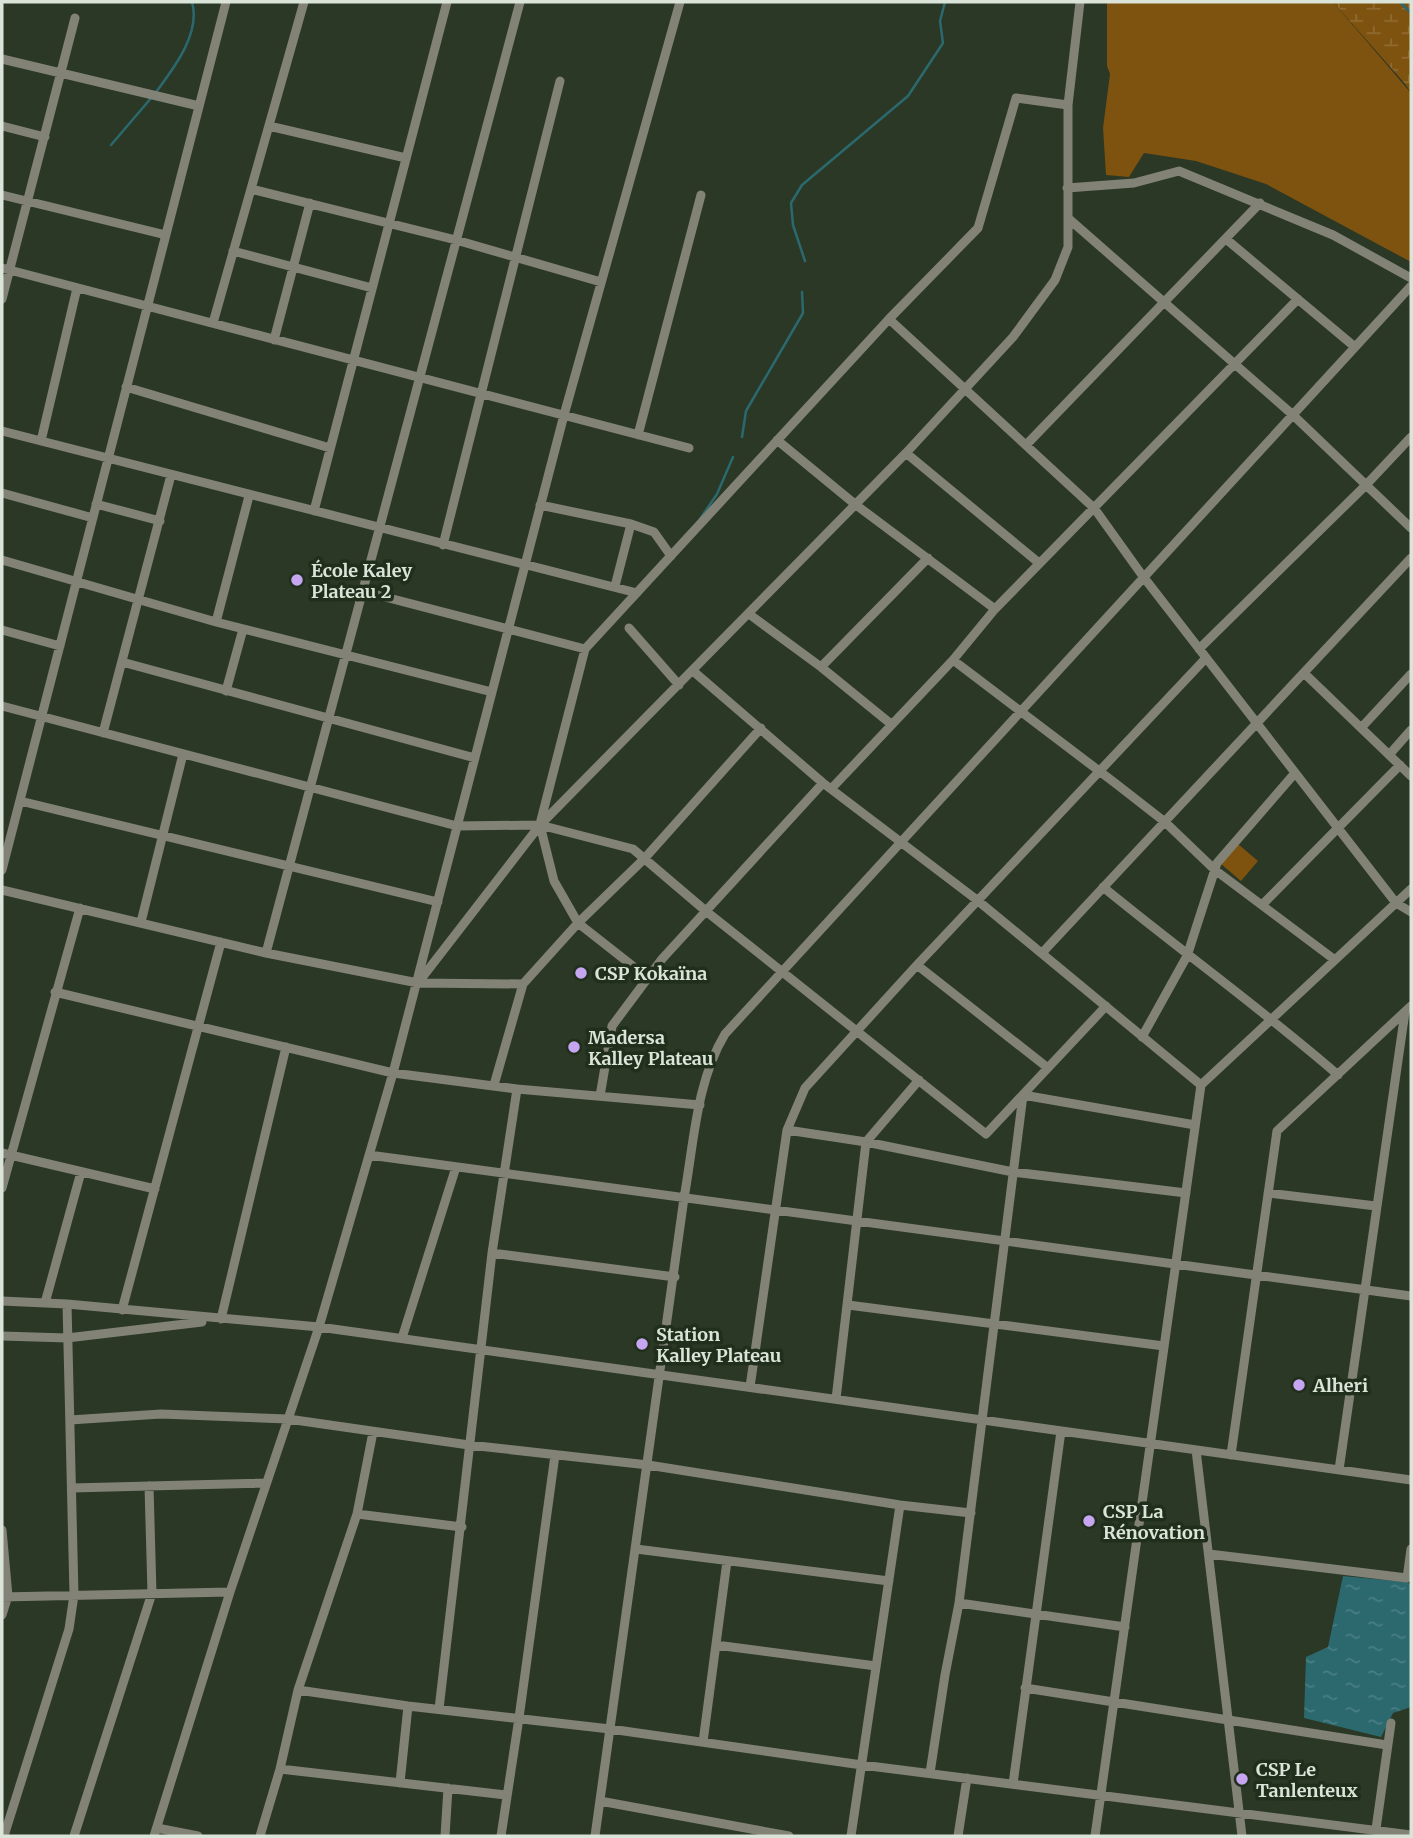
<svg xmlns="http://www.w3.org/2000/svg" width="1413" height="1838" viewBox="0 0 1413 1838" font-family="Merriweather,serif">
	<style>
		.wetland { fill: url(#wetland-marsh) }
		.garden { fill: #7e520f }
		.water { fill: url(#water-ripples) }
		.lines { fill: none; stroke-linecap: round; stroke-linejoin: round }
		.stream { stroke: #2b696f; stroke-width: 2.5 }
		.minor { stroke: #828277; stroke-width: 9 }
		.poi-dot { fill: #c6a6f0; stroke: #202e1c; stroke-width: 2.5 }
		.labels { text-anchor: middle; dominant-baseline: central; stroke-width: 7; stroke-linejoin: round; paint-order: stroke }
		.poi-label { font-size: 18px; font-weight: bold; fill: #dbe4d8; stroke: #202e1c; text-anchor: start }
	</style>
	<defs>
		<pattern id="wetland-marsh" width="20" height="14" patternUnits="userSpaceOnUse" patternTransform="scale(1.75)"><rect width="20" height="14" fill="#7e520f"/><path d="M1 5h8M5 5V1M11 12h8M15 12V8" fill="none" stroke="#906b31"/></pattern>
		<pattern id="water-ripples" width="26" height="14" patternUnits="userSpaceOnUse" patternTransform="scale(1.75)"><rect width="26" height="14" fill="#2b696f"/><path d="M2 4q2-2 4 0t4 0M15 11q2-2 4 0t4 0" fill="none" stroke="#497e83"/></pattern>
	</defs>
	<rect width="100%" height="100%" fill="#2a3825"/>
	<path class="wetland" d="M1333,2H1411V93L1406,85Z"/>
	<path class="garden" d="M1107,2H1333L1411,93V262L1266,184L1196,161L1144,153L1129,177L1106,175L1103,128L1110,74L1107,66Z
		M1238,844L1258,861L1241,881L1221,864Z"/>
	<path class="water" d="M1343,1576L1407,1582L1411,1585V1707L1393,1713L1381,1737L1304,1718L1306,1657L1328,1647Z"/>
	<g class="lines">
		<path class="stream" d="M1400,2L1411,13
			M156,92C174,68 201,33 192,2
			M111,145L152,97
			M805,261L793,225L791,203L802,185L908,96L943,43L940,21L945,2
			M742,437L746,411L803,313L802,292
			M700,519L717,494L733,457"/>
		<path class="minor" d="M2,59L199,106
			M2,126L45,137
			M269,126L406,158
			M1067,188L1134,183L1179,171L1333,235L1411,278
			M251,189L456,240L601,282
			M2,195L166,235
			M1069,219L1293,415L1411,528
			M1226,239L1355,347
			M233,251L372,288
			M2,268L689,448
			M2,299L75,18
			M889,319L1094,508L1142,575L1396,903L1411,912
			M213,323L304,2
			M274,340L310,203
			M126,387L330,448
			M2,431L637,593
			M638,435L701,195
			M777,440L856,505L995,609
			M41,441L77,288
			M1026,445L1260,203
			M906,453L1039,563
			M2,493L93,518
			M96,504L160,521
			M540,505L631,524L654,532L671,556
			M314,511L447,2
			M443,545L560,81
			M2,560L216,622L492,692
			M615,586L631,524
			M362,591L585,649
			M749,614L821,667L891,724
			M216,622L249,496
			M629,628L679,685
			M2,630L60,646
			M1199,649L1366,485L1411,437
			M953,660L1115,783L1165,822L1215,870L1335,960
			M122,662L475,758
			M821,667L928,558
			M693,671L823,783L977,900L1201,1085
			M1304,673L1411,776
			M226,691L243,629
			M2,706L457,826L540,825L554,881L578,923L648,978
			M1361,728L1411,674
			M103,733L171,475
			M1389,755L1411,730
			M831,789L953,660L995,609L1298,299
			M20,801L438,902
			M540,824L585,649L889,319L978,228L1016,98L1068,105
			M540,825L633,849L707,912L986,1134L1106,1006
			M2,870L226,2
			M1103,887C1181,951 1262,1009 1338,1075
			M2,890L266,953L418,983L523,984
			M1262,905L1400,765
			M141,922L183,754
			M266,953L520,2
			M1042,953L1411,558
			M917,965L1048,1068
			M421,979L540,825L906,453L1013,337L1055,280L1068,247V105L1080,2
			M55,992L393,1073L517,1089L700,1105
			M1142,1037L1187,956L1217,863L1295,773
			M494,1085L523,984L578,923L644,859L761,728
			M600,1096L612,1026L662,959L823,783
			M787,1130L866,1142L1013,1172L1186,1193
			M2,1153L155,1189
			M369,1155L1411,1296
			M2,1188L80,908
			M1268,1193L1376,1206
			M492,1253L675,1277
			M2,1301L67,1304L319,1327L1411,1480
			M45,1303L81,1172
			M848,1305L1164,1346
			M122,1310L221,942
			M221,1319L286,1047
			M2,1336L67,1338L202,1322
			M402,1338L456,1167
			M750,1387L787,1130L805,1088L917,965L1206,658
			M836,1399L866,1142L919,1080
			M70,1420L161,1414L288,1419L469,1445L648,1465L900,1505L971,1513
			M1196,1450L1242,1836
			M1231,1455L1277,1131L1411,1006
			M1339,1470L1405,1012
			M72,1488L266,1483
			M357,1514L462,1527
			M2,1530L8,1596L2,1615
			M636,1549L889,1581
			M1209,1554L1407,1578L1411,1549
			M2,1597L230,1592
			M959,1603L1125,1627
			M716,1645L876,1666
			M1025,1688L1387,1745
			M298,1690L408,1706L610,1729L862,1765L1411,1835
			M439,1709L492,1253L517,1089
			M703,1742L727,1561
			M280,1769L506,1795
			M930,1773L945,1675L959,1603L1023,1095L1195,1125
			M400,1783L408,1706
			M1013,1784L1061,1431
			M600,1801L789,1836
			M157,1828L198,1836
			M4,1836L69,1629L74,1595L67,1304
			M74,1836L152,1593L149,1486
			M154,1836L230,1592L319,1327L393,1073L564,415L680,2
			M260,1836L280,1769L298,1690L357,1514L373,1432
			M445,1836L448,1788
			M501,1836L519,1718L555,1455
			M595,1836L684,1198C694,1143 696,1082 725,1034C952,783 1181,534 1411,286
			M851,1836L900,1505
			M958,1836L967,1778
			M1095,1836L1201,1085L1411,889
			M1375,1836L1391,1723"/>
	</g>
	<g class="poi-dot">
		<circle cx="297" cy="580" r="7"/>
		<circle cx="581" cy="973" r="7"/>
		<circle cx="574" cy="1047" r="7"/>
		<circle cx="642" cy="1344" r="7"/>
		<circle cx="1299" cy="1385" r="7"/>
		<circle cx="1089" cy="1521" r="7"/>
		<circle cx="1242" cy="1779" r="7"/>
	</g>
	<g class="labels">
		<g class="poi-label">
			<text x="311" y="570">École Kaley<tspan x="311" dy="21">Plateau 2</tspan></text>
			<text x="595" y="973">CSP Kokaïna</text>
			<text x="588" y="1037">Madersa<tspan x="588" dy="21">Kalley Plateau</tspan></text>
			<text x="656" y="1334">Station<tspan x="656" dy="21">Kalley Plateau</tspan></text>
			<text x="1313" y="1385">Alheri</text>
			<text x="1103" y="1511">CSP La<tspan x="1103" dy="21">Rénovation</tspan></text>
			<text x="1256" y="1769">CSP Le<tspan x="1256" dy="21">Tanlenteux</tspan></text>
		</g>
	</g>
	<rect width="1413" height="1838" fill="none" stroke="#dbe4d8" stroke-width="7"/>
</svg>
